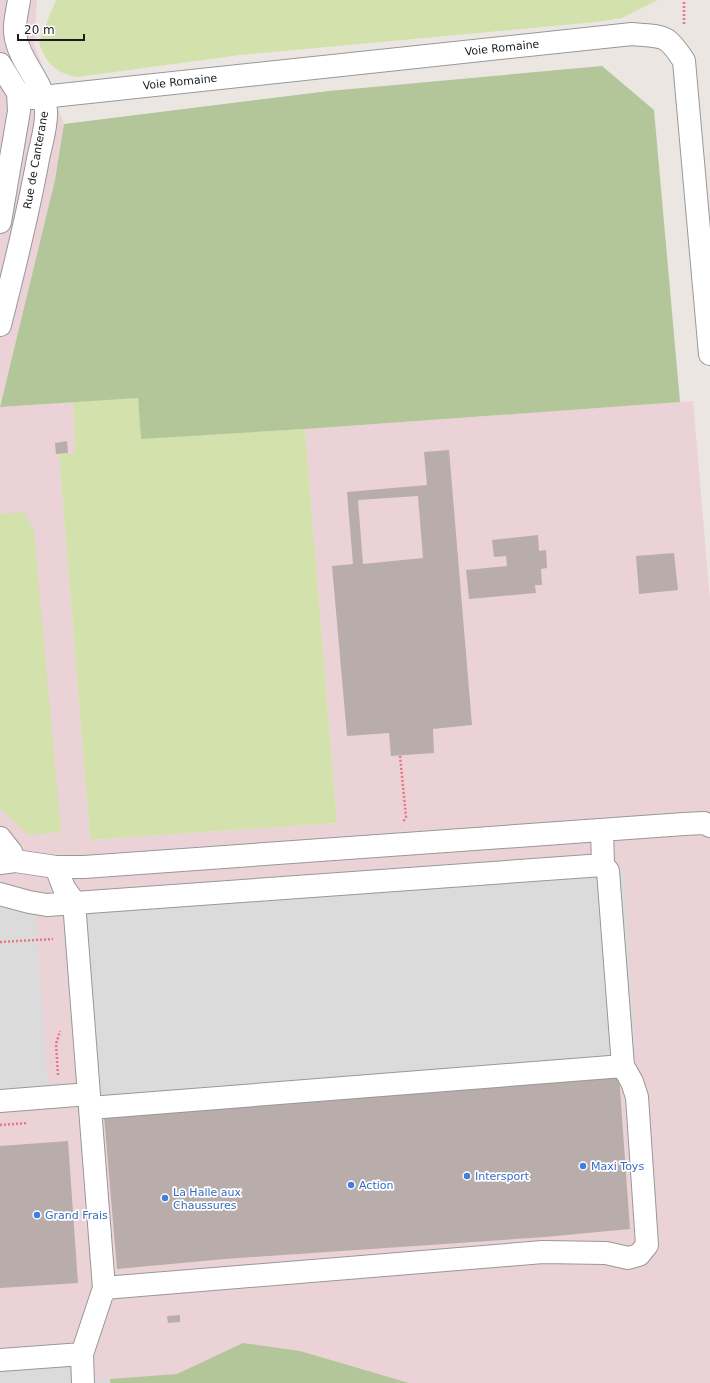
<svg xmlns="http://www.w3.org/2000/svg" width="710" height="1383" viewBox="0 0 710 1383" font-family="'DejaVu Sans',sans-serif">
	<style>
		.commercial { fill: #ebd2d7 }
		.grass { fill: #d3e1ac }
		.forest { fill: #b2c69a }
		.parking { fill: #dbdbdb }
		.building { fill: #b8adab; fill-rule: evenodd }
		.lines { fill: none; stroke-linecap: round; stroke-linejoin: round }
		.minor-casing { stroke: #989898; stroke-width: 24 }
		.path { stroke: #ea7484; stroke-width: 2.5; stroke-dasharray: 2 2; stroke-linecap: butt }
		.minor { stroke: #fff; stroke-width: 22 }
		.shop-dot { fill: #3f7fe0; stroke: #fff; stroke-width: 1.5 }
		.labels { text-anchor: middle; dominant-baseline: central; stroke-width: 3.5; stroke-linejoin: round; paint-order: stroke }
		.street-label { font-size: 11px; fill: #1b1b1b; stroke: #fff }
		.shop-label { font-size: 11px; fill: #366cbe; stroke: #fff; text-anchor: start }
	</style>
	<rect width="100%" height="100%" fill="#ebe6e1"/>
	<path class="commercial" d="M0,0H37L34,44L64,124L55,180L26,304L0,404Z
		M693,401L710,600V1383H0V407L73,402L75,453L59,454L90,840L337,823L305,429Z"/>
	<path class="grass" d="M56,0H658L622,18L596,22L240,55L77,77C57,74 44,61 39,42Z
		M138,398L141,438L305,429L337,823L90,840L59,454L75,453L73,402Z
		M24,512L34,531L61,832L29,835L0,809V514Z"/>
	<path class="forest" d="M602,66L654,110L680,402L305,429L141,439L138,398L0,407L55,180L64,124L329,91Z
		M243,1343L300,1351L409,1383H110V1379L177,1374Z"/>
	<path class="parking" d="M624,871L636,1058L82,1103L69,911Z
		M0,880L35,896L49,1106L0,1109Z
		M92,1364L93,1379H110V1383H0V1372Z"/>
	<path class="building" d="M67,441L68,453L56,454L55,443Z
		M449,450L472,725L433,729L434,753L391,756L389,733L347,736L332,566L353,564L347,492L427,485L424,452ZM418,496L423,558L363,564L358,500Z
		M538,535L539,551L546,550L547,568L541,569L542,585H535L536,593L469,599L466,570L507,566L506,556L494,557L492,540Z
		M674,553L678,590L639,594L636,556Z
		M619,1076L630,1229L545,1237L225,1259L117,1269L104,1116Z
		M68,1141L78,1283L0,1288V1146Z
		M180,1315V1322L168,1323L167,1316Z"/>
	<g class="lines">
		<g class="minor-casing">
			<path id="minor" d="M0,64L18,93L19,111L0,222
				M18,93L33,98L632,34C664,37 666,33 684,61L710,354
				M0,325C14,270 28,214 38,159C41,144 47,126 46,111C44,81 22,66 16,39C13,26 17,13 19,0
				M0,838L11,852L15,861
				M0,863L15,861L56,867H84L684,824L704,823L710,826
				M0,894L29,902L47,905L603,865
				M0,1101L89,1094
				M90,1108L623,1066
				M104,1288L543,1252L606,1253L628,1258L639,1255L647,1245L637,1097L632,1082L623,1066L608,871L603,865L602,831
				M82,1354L83,1383
				M0,1360L82,1354L104,1288L74,902L64,888L56,867"/>
		</g>
		<path class="path" d="M684,24V0
			M400,756L406,817L403,822
			M0,942L53,939
			M58,1075L56,1044L60,1031
			M0,1125L28,1123"/>
		<use href="#minor" class="minor"/>
	</g>
	<g class="shop-dot">
		<circle cx="583" cy="1166" r="4"/>
		<circle cx="467" cy="1176" r="4"/>
		<circle cx="351" cy="1185" r="4"/>
		<circle cx="165" cy="1198" r="4"/>
		<circle cx="37" cy="1215" r="4"/>
	</g>
	<g class="labels">
		<g class="street-label">
			<text transform="translate(502 48) rotate(-6)">Voie Romaine</text>
			<text transform="translate(180 82) rotate(-6)">Voie Romaine</text>
			<text transform="translate(36 160) rotate(-80)">Rue de Canterane</text>
		</g>
		<g class="shop-label">
			<text x="591" y="1166">Maxi Toys</text>
			<text x="475" y="1176">Intersport</text>
			<text x="359" y="1185">Action</text>
			<text x="173" y="1192">La Halle aux<tspan x="173" dy="13">Chaussures</tspan></text>
			<text x="45" y="1215">Grand Frais</text>
		</g>
	</g>
	<path d="M18 34v6h66v-6" fill="none" stroke="#1b1b1b" stroke-width="2"/>
	<text x="24" y="34" font-size="12" fill="#1b1b1b" stroke="#ffffff" stroke-width="3" paint-order="stroke">20 m</text>
</svg>
